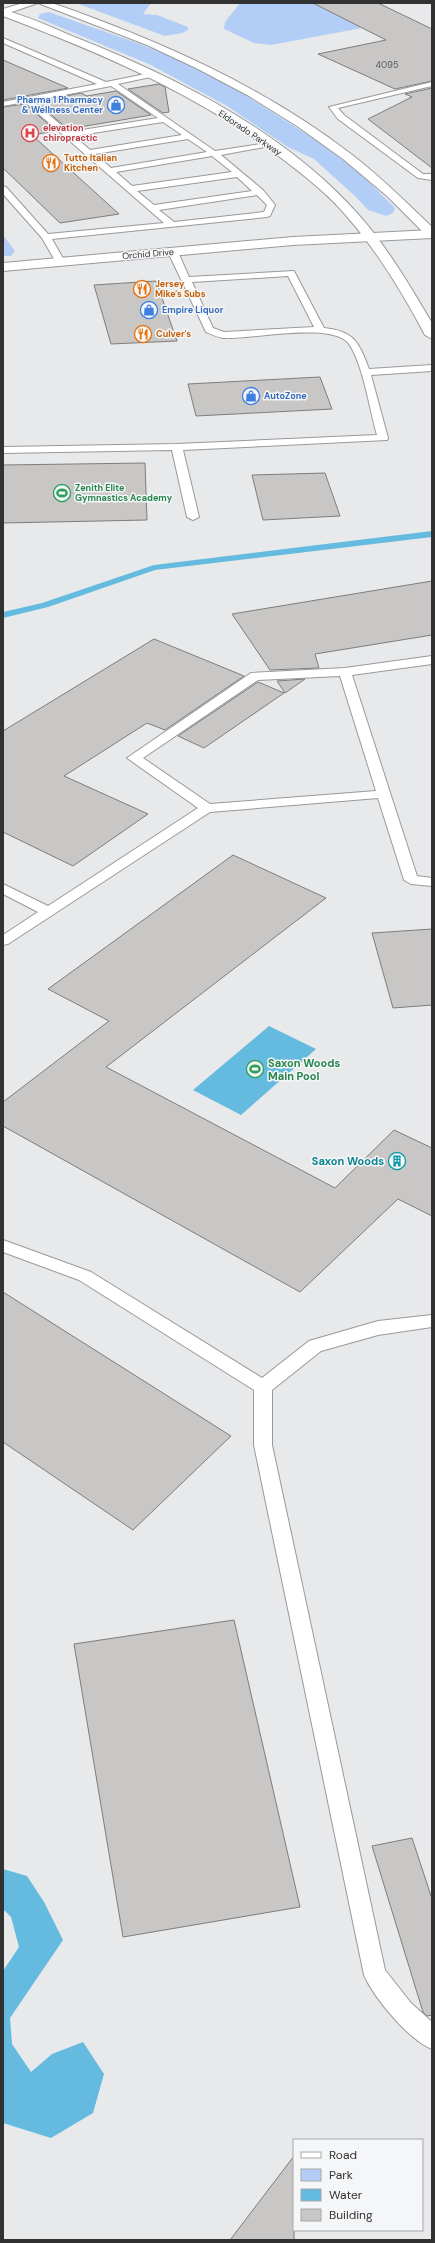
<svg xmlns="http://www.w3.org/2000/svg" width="435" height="2243" viewBox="0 0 435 2243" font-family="'DM Sans',sans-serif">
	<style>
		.green { fill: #b2cef6 }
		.water { fill: #64bbdf }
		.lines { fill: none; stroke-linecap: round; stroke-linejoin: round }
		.stream { fill: #64bbdf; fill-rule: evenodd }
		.building { fill: #c8c7c5; stroke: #7f7d7c }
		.service-casing { stroke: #98999b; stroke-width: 2 }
		.minor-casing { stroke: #98999b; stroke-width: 2 }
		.tertiary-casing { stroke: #98999b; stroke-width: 2 }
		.primary-casing { stroke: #98999b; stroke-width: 2 }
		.service { fill: #fff; fill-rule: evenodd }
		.minor { fill: #fff; fill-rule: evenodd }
		.tertiary { fill: #fff; fill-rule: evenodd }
		.primary { fill: #fff; fill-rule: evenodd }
		.labels { text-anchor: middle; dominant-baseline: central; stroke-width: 3; stroke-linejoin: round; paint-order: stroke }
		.number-label { font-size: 9px; fill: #585758 }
		.far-shop-label { font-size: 9px; font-weight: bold; fill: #366cbe; stroke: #f5f6f8; text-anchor: start }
		.far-health-label { font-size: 9px; font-weight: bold; fill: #be3a42; stroke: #f5f6f8; text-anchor: start }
		.far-street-label { font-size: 9px; fill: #323233; stroke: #f5f6f8 }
		.far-food-label { font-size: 9px; font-weight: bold; fill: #c56008; stroke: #f5f6f8; text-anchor: start }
		.far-leisure-label { font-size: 9px; font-weight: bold; fill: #27864d; stroke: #f5f6f8; text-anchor: start }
		.leisure-label { font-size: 11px; font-weight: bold; fill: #27864d; stroke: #f5f6f8; text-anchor: start }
		.culture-label { font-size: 11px; font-weight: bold; fill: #0d838f; stroke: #f5f6f8; text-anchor: end }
	</style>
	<rect width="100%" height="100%" fill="#e7e9ea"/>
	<path class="green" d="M76,3H151L143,14L157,15L188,27V30L182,33L165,36Z
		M240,3H313L362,28L271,45L254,43L224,29L225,22Z
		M49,12L140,44L181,61L244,94L319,142L362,175L395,208L393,213L386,216L368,210L355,196L314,159L288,147L227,106L151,65L38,18L40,14Z
		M3,235L15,251L11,256H3Z"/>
	<path class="water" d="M269,1026L316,1049L241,1115L193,1090Z
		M3,1869L27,1876L44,1902L63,1940L10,2018L12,2044L31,2072L52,2054L83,2042L104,2074L93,2113L51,2138L3,2123V1971L19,1947L11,1917L3,1909Z"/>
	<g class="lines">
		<path class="stream" d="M432,531V537L155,570L48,607L3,618V612L42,603L154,565Z"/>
	</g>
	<path class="building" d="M313,3H378L432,29V81L395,89L318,54L386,40Z
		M3,60L68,88L3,100Z
		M159,84L165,87L169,112L163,113L128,89Z
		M432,88V168L368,119L412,97L405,94Z
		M116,91L151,115L68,129L36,102L81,93L87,96Z
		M25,104L56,131L32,135L119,214L60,223L3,168V107Z
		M156,281L177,341L111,344L94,285Z
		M320,377L332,409L196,416L188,384Z
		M145,463L147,520L3,523V465Z
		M325,473L340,516L263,520L252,475Z
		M432,581V635L315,654L319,668L270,670L232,614Z
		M154,639L244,676L165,730L147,723L64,776L148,814L73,866L3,832V731Z
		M305,679L285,693L277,681Z
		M258,682L284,693L204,748L178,736Z
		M233,855L326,898L106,1067L335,1188L394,1130L432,1148V1216L398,1199L300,1292L3,1126V1102L109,1021L48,989Z
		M432,929V1005L393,1008L372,933Z
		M3,1292L231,1436L133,1530L3,1442Z
		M234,1620L300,1907L123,1937L74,1644Z
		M412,1838L432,1899V2015L427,2016L423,2012L372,1846Z
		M294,2156V2240H230Z"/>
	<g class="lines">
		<g class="service-casing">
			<path id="service" d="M3,38L106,82L155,72V76L118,84L215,151L273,142V146H270L221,155L263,190L275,205L270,216L267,217L52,239L65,262L57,264L42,238L3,194V186L6,187L48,234L164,223L25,102L3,106V102L97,84L3,43ZM111,86L158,118L69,132L33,101ZM163,122L182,135L90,150L74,136ZM188,139L207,152L111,168L95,154ZM212,156L232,172L132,186L116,172ZM237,177L252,191L154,205L137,191ZM257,195L267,205L264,212L174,222L159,210Z
				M432,82V86L338,108L344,115L423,174H432V180L418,178L338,119L329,107Z
				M173,249L178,252L189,277L294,271L324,328C354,331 359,342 369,369L432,365V371L371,375L388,438L387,440L183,450L199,517L193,520L187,517L172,450L3,453V447L177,444L377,435C370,411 363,364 349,344C333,321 249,340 223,338C217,337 211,334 206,332L168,252ZM288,276L314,327L224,332L213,328L192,282Z
				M432,656V664L352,675L417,876L432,878V886L411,884L404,880L378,798L210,812L8,944L3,945V935L38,912L3,894V884L48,906L198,808L127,758L251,673L345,668ZM340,676L376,791L210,804L143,758L258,680Z
				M3,1240L91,1272L262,1378L309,1341L378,1321L432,1315V1327L378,1335L321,1351L272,1390V1445L385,1970L411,2003L432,2022V2049C409,2040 374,1998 364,1975L254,1445V1390L79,1280L3,1252Z"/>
		</g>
		<g class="minor-casing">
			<path id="minor" d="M432,230V238L293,245L3,271V263L293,237Z"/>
		</g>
		<g class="tertiary-casing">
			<path id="tertiary" d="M23,3H38L3,15V9Z"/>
		</g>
		<g class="primary-casing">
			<path id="primary" d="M38,3H52C158,40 261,85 351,154C380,176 406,202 432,227V238L428,237L387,196L343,159L297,126L249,96L198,69L147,45Z
				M3,10C28,16 53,28 77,38C176,77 285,132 357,213C386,245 410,286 432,323V339L425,335C405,297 377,251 349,219C332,198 310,180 289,164C204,97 104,54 3,16Z"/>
		</g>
		<use href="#service" class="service"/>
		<use href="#minor" class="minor"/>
		<use href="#tertiary" class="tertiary"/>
		<use href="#primary" class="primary"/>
	</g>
	<defs>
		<g id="shop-ring" transform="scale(0.9)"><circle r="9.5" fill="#f5f6f8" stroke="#3f7fe0" stroke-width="1.5"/><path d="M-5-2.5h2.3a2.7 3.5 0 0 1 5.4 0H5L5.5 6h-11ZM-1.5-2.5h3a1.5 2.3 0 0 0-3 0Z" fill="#3f7fe0"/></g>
		<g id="hospital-ring" transform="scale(0.9)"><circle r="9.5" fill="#f5f6f8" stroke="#e0444e" stroke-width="1.5"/><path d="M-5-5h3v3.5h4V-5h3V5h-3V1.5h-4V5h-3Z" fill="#e0444e"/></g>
		<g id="restaurant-ring" transform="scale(0.9)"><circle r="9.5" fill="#f5f6f8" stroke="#e8710a" stroke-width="1.5"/><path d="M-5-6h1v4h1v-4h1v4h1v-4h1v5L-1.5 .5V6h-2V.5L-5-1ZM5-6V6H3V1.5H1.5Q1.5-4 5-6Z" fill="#e8710a"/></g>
		<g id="stadium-ring" transform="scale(0.9)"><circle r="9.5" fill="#f5f6f8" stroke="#2e9e5b" stroke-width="1.5"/><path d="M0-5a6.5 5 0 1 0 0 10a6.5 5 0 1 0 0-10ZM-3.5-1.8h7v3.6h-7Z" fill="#2e9e5b"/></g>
		<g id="building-ring" transform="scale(0.9)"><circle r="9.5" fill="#f5f6f8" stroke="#0f9aa8" stroke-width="1.5"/><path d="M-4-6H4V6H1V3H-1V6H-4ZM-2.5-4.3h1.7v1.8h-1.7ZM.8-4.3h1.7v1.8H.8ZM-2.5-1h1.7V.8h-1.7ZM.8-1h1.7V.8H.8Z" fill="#0f9aa8"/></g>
	</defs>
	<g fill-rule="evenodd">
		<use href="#shop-ring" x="116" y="105"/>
		<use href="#hospital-ring" x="30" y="133"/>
		<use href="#restaurant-ring" x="51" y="163"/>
		<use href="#restaurant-ring" x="142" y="289"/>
		<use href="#shop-ring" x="149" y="310"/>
		<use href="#restaurant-ring" x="143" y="334"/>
		<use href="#shop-ring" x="251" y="396"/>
		<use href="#stadium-ring" x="62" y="493"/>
		<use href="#stadium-ring" x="255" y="1069"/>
		<use href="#building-ring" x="397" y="1161"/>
	</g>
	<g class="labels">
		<g class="number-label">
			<text x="387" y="65">4095</text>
		</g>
		<g class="far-shop-label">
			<text x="103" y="100" text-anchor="end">Pharma 1 Pharmacy<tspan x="103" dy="10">&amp; Wellness Center</tspan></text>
			<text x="162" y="310">Empire Liquor</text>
			<text x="264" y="396">AutoZone</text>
		</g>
		<g class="far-health-label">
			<text x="43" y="128">elevation<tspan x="43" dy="10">chiropractic</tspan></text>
		</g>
		<g class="far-street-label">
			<text transform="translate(250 133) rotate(34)">Eldorado Parkway</text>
			<text transform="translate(148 254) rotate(-5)">Orchid Drive</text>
		</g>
		<g class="far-food-label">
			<text x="64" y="158">Tutto Italian<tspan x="64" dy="10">Kitchen</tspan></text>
			<text x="155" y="284">Jersey<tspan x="155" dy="10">Mike's Subs</tspan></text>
			<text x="156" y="334">Culver's</text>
		</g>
		<g class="far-leisure-label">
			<text x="75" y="488">Zenith Elite<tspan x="75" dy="10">Gymnastics Academy</tspan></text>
		</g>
		<g class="leisure-label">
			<text x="268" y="1063">Saxon Woods<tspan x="268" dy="13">Main Pool</tspan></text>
		</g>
		<g class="culture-label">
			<text x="384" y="1161">Saxon Woods</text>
		</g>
	</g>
	<rect width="435" height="2243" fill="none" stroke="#323233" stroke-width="8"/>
	<rect x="293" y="2139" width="130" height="92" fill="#f5f6f8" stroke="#a7a8a9"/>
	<rect x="301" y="2152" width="20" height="6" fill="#ffffff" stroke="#a7a8a9"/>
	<text x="329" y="2159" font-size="12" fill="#323233">Road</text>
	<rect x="301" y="2169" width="20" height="12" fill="#b2cef6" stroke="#a7a8a9"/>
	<text x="329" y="2179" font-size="12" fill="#323233">Park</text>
	<rect x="301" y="2189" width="20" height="12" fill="#64bbdf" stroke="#a7a8a9"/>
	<text x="329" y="2199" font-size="12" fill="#323233">Water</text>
	<rect x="301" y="2209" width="20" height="12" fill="#c8c7c5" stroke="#a7a8a9"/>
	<text x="329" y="2219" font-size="12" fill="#323233">Building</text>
</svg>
